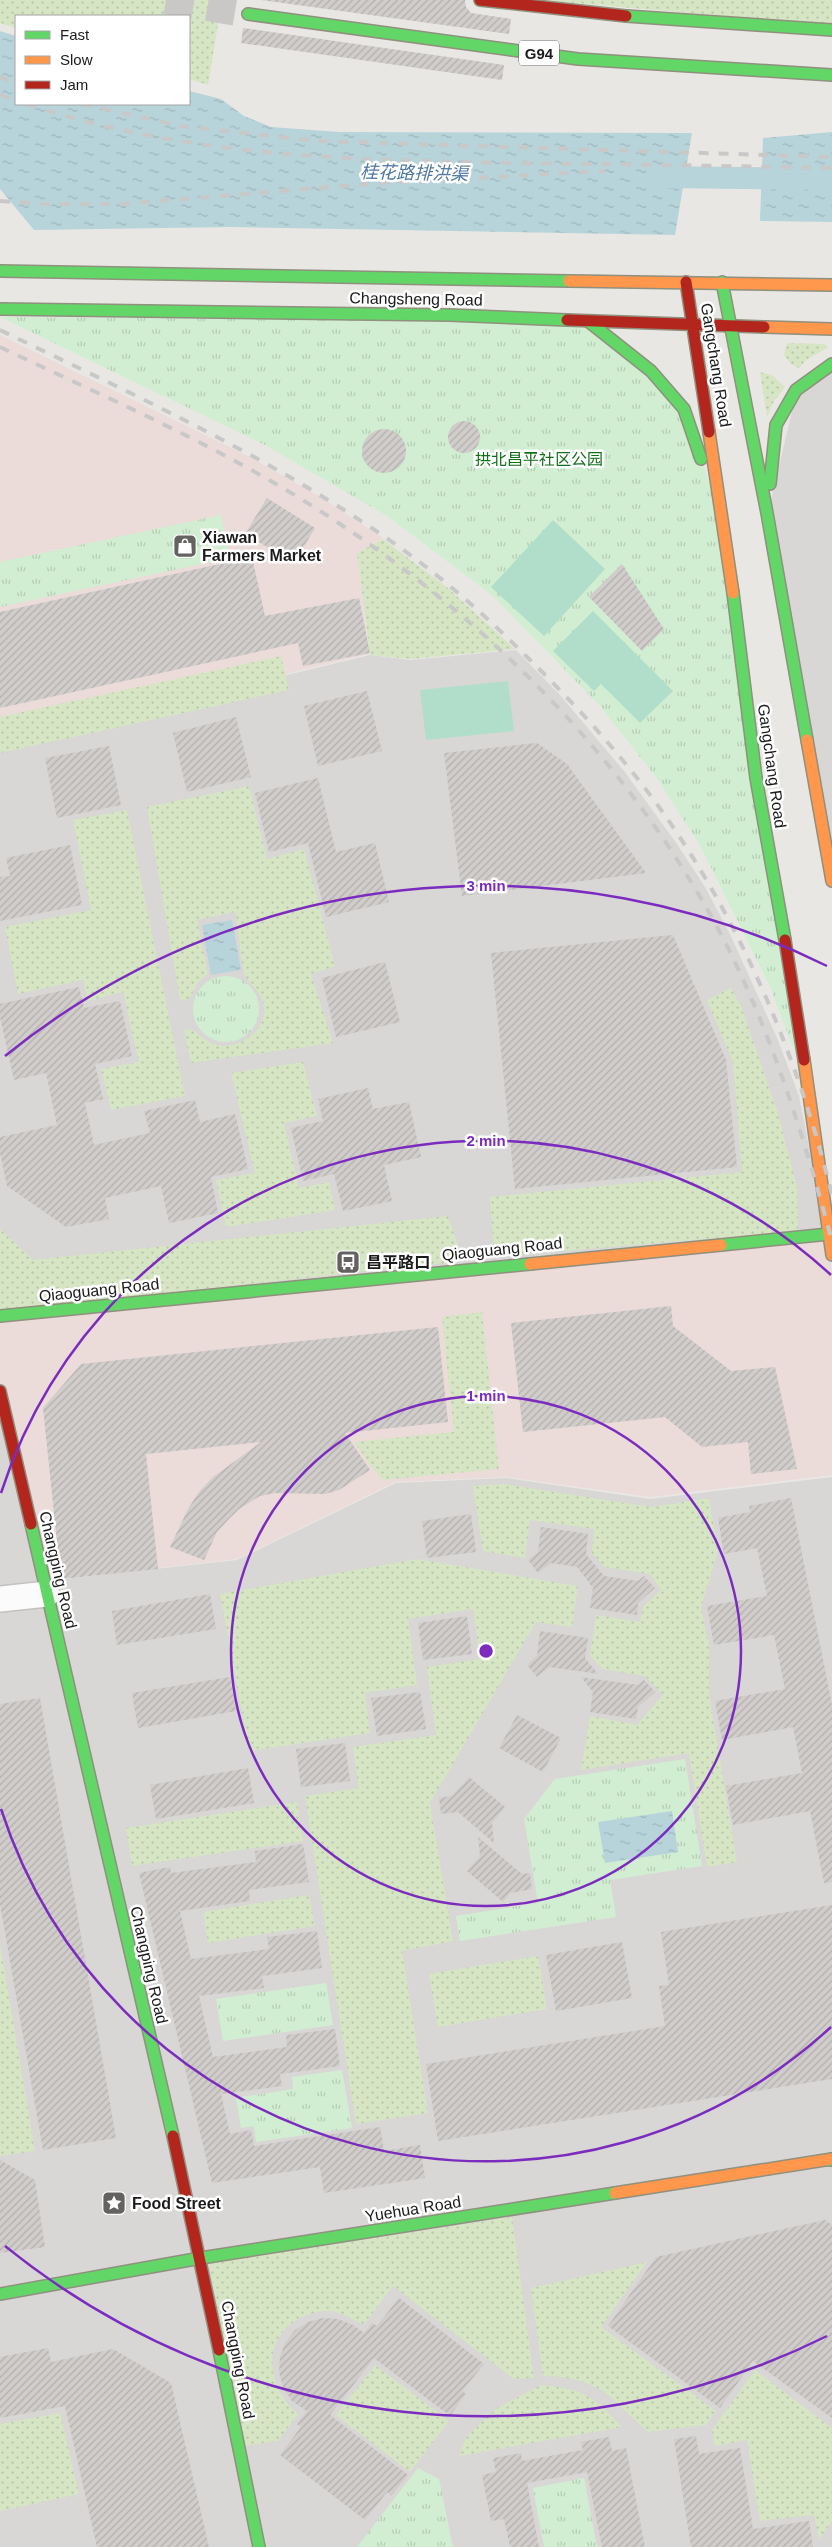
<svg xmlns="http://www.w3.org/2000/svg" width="832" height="2547" viewBox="0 0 832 2547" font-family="Arial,'Noto Sans SC',sans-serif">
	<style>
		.residential { fill: #d8d7d5 }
		.commercial { fill: #ebdbd9 }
		.grass { fill: url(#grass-dots) }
		.park { fill: url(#park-tufts) }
		.pitch { fill: #b1deca }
		.water { fill: url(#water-ripples) }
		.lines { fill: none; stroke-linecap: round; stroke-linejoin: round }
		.canal { stroke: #b8d4db; stroke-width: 22 }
		.building { fill: url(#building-hatch) }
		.highway-tunnel { stroke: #cac8c6; stroke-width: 28; stroke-dasharray: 28 14; stroke-linecap: butt }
		.street-casing { stroke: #c2c1c0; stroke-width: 28 }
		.fast-casing { stroke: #8f907e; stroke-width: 14 }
		.slow-casing { stroke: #8f907e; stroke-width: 14 }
		.jam-casing { stroke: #8f907e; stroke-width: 14 }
		.street { stroke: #fcfbfb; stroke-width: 25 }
		.fast { stroke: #63d668; stroke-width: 11 }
		.slow { stroke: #ff974d; stroke-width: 11 }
		.jam { stroke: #b3261e; stroke-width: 11 }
		.rail { stroke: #c9c8c8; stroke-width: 4; stroke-dasharray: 10 10; stroke-linecap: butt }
		.ring { fill: none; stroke: #7b2cbf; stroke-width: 2.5 }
		.labels { text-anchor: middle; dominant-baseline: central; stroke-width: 5; stroke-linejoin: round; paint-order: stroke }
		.shield { fill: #fff; stroke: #5f5f5f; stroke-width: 1 }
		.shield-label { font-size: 15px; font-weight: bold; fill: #1b1b1b }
		.street-label { font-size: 16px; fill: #1b1b1b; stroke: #fff }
		.park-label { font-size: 16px; fill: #126f19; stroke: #fff }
		.poi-label { font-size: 16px; font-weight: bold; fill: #1b1b1b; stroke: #fff; text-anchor: start }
		.water-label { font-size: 18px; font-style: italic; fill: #4f79a2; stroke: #fff }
		.centre { fill: #7b2cbf; stroke: #fff; stroke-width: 2.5 }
		.ring-label { font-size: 15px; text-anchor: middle; font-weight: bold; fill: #7b2cbf; stroke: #fff; stroke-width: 5; stroke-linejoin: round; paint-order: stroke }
	</style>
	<defs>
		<pattern id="grass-dots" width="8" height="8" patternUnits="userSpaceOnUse" patternTransform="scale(1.25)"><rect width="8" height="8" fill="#d6e5c4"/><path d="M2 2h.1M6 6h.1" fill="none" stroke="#b7c4a8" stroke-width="1.8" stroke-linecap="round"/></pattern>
		<pattern id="park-tufts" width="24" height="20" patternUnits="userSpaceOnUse" patternTransform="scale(1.25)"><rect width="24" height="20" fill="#d2eed2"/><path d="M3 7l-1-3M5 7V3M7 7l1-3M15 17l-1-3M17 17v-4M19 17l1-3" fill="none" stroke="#b4ccb4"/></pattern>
		<pattern id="water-ripples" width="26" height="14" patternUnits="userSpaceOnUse" patternTransform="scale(1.25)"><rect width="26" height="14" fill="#b8d4db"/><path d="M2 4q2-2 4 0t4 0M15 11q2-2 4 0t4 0" fill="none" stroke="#9eb5bb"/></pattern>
		<pattern id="building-hatch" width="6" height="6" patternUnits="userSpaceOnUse" patternTransform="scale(1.25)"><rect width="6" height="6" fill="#d0cdcb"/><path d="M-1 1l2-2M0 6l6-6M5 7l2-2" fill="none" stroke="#b2afae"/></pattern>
	</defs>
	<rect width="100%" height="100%" fill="#e9e7e4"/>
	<path class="residential" d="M832,366V890L768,513L797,390Z
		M516,650L560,695L624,771L677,844L705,887L730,934L778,1040L799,1096L826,1233L0,1315V744L370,655L411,660Z
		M0,1398L45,1593L0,1598Z
		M832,1477V2547H260L202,2257L45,1581L237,1560L396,1483L506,1478L650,1499Z
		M46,1597L199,2257L0,2293V1601Z
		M199,2261L256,2547H0V2297Z"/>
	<path class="commercial" d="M0,335L248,456L317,495L383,538L357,553L369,654L0,743Z
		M828,1236L832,1277V1475L651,1497L506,1477L395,1482L237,1559L45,1581L0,1388V1317Z"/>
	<path class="grass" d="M0,0H222L208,85L189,79V16H16V28L0,23Z
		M539,0H832V25Z
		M787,343L825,344L827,348L806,360L799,368L791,364L784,355Z
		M760,372L772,375L785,387L774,401L767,417Z
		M383,539L448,588L515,649L411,659L370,655L357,553Z
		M281,656L289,690L0,753V717Z
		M249,786L267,859L304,849L335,966L311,974L333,1043L191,1063L184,1030L192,1029C200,1036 208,1043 218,1045C242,1050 270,1027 263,1002C260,991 251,986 246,977C240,965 239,927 235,912L197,920L208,974L199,981L189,999L180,1000L147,807Z
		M127,810L185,1096L111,1110L101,1069L139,1062L123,992L88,1001L83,980L18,994L5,927L91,910L73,820Z
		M731,988L741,1006L777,1110L797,1187L798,1231L494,1257L490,1197L742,1172L733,1062L707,1000Z
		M303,1062L317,1116L284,1123L299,1188L329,1182L335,1210L226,1227L216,1180L255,1173L231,1073Z
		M448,1216L463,1261L0,1311V1229L33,1260Z
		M482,1312L499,1469L382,1480L354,1442L454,1432L442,1317Z
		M503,1484L651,1507L709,1498L718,1551L701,1608L709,1646V1694L737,1862L707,1867L689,1753L581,1770L590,1716L637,1725L663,1695L645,1676L602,1669L590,1655L596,1615L640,1622L643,1607L661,1590L650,1574L604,1567L592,1553L594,1529L530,1520L525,1558L483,1551L473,1486Z
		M417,1559L578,1586L572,1627L536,1622L430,1803L453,1941L402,1951L428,2113L356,2124L305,1796L359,1788L353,1747L436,1735L427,1667L480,1659L473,1609L408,1619L417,1685L365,1693L370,1733L249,1751L220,1594Z
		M297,1802L303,1841L132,1866L126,1828Z
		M309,1895L315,1926L208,1943L203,1912Z
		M0,1944L35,2151L0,2156Z
		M538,1956L547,2009L438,2027L429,1974Z
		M512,2217L534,2378L514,2379L393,2286L364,2325C354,2320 343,2313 332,2311C323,2310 313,2313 305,2316C260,2334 265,2387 298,2414L278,2441L244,2446L209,2263Z
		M647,2262L601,2327L716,2411L706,2425L648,2432C608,2395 600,2378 543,2376L531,2288Z
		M375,2365L449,2421L410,2472L336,2415Z
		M755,2370L832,2428V2522L819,2539L814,2515L760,2521L747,2440L715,2446L712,2430Z
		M541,2385C585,2389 592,2395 622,2427L459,2456L467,2436L497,2408Z
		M60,2413L79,2494L0,2511V2424Z"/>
	<path class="park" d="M0,317L588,321L683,410L722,517L806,1083L771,989L701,847L658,780L601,707L493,596L387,516L265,445Z
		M221,515L230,558L0,607V562Z
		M193 1009a33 33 0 1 1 66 0a33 33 0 1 1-66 0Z
		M685,1759L702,1866L610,1880L616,1917L460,1941L456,1916L538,1903L524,1819L555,1779Z
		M326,1983L333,2025L223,2041L216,1999Z
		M342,2070L352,2128L256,2142L254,2126L241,2128L236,2098L293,2089L292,2077Z
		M418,2468L439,2479L453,2547H357Z
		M584,2478L597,2547H544L533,2488Z"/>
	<path class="pitch" d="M553,520L605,569L544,636L491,587Z
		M593,611L673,691L640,723L601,684L594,691L553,651Z
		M508,681L514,731L426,740L420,690Z"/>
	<path class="water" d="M0,31L16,36V104H189V91L221,99L244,116L271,127L339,132L692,133L675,235L232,227L34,230L0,189Z
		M832,132V222L760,221L763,138Z
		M232,920L241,970L211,975L202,925Z
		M672,1811L678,1852L605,1863L598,1822Z"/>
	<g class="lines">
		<path class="canal" d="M656,177L832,179"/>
	</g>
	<path class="building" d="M261,0H465L466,7L471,13L511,19L509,34Z
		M243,28L504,65L502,80L241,43Z
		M448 437a16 16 0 1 1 32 0a16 16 0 1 1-32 0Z
		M362 451a22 22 0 1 1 44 0a22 22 0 1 1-44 0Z
		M267,498L315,528L294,563L245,534Z
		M252,557L265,616L359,598L370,653L303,666L298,643L0,708V612Z
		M622,564L664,629L642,651L589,597Z
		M367,691L382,751L318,766L304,706Z
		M236,717L251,777L187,792L173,733Z
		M537,743L567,764L646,873L462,896L444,753Z
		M109,746L121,805L57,818L45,758Z
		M318,778L336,852L375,843L389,902L326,917L308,843L269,852L255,793Z
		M70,845L82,905L0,921V877L10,876L6,858Z
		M673,935L726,1060L737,1167L515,1189L491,953Z
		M385,962L400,1022L336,1037L322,978Z
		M79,987L84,1008L120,1001L132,1056L95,1064L103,1099L85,1103L94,1145L150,1133L144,1111L195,1100L200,1122L235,1114L248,1169L211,1177L218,1213L169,1223L161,1186L105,1198L109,1219L66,1227L7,1186L0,1153V1137L57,1125L46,1073L14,1080L0,1017V1004Z
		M368,1088L373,1109L409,1102L421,1157L384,1165L392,1201L343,1211L334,1174L303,1181L291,1128L323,1121L318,1099Z
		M671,1306L673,1326L731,1371L775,1367L797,1469L751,1474L748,1442L702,1447L665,1417L523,1432L511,1323Z
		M438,1327L448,1422L345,1433L370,1470L339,1490L325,1494L275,1493L260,1496L239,1509L227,1521L217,1532L204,1560L170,1547L188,1509L199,1492L213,1477L261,1442L146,1454L158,1569L61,1579L43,1408L81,1364Z
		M791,1498L832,1705V1882L824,1883L810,1811L733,1825L726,1786L802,1773L793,1727L722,1740L715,1701L785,1689L774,1635L714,1645L707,1606L767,1596L757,1548L724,1554L718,1518L750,1512L749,1506Z
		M471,1514L476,1552L427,1558L422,1521Z
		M541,1527L588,1534L586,1554L604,1576L638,1581L644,1576L655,1588L638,1603L637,1615L590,1608L593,1588L577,1567L551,1563L538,1573L528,1560L538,1552Z
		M210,1594L216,1629L117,1645L112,1611Z
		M467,1616L472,1654L423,1660L418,1623Z
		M540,1631L588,1638L585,1658L598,1674L550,1667L537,1677L527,1665L537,1656Z
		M230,1677L236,1711L138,1728L132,1693Z
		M581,1677L638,1685L644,1680L655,1692L638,1707L636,1719L590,1712L593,1692Z
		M420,1692L426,1729L377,1736L371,1698Z
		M40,1698L116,2138L43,2150L0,1904V1704Z
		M517,1715L561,1738L543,1772L499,1748Z
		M345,1743L350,1781L301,1787L296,1749Z
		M248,1768L254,1803L156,1819L150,1785Z
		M469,1777L505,1807L492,1823L494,1843L458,1812L441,1814L439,1798L452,1796Z
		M478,1837L522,1874L530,1873L532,1889L510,1893L503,1902L467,1871L480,1856Z
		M303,1844L309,1882L249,1890L250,1901L180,1911L191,1959L269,1949L267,1937L317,1931L322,1968L262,1976L264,1988L199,1996L213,2057L287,2047L286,2035L335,2029L340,2066L280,2074L282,2086L221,2094L230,2134L251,2130L254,2146L380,2127L384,2151L420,2145L425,2178L324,2193L320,2167L212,2183L139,1873L170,1867L171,1873L256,1862L255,1851Z
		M832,1905V2079L438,2141L426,2064L665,2026L659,1986L669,1985L661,1932Z
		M622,1942L632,1998L556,2011L546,1955Z
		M0,2160L35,2180L45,2247L0,2253Z
		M825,2220L832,2225V2418L753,2361L720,2408L608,2326L656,2257Z
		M399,2298L484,2364L462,2391L466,2394L450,2416L374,2358L330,2415L408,2475L391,2496L387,2492L365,2520L280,2455L301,2427L297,2424L307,2411L292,2401L283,2387L279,2372L280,2357L285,2343L295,2330L308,2322L323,2318L338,2319L353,2325L364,2333L372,2323L377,2326Z
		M48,2348L51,2362L113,2349L171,2383L209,2547H97L65,2406L0,2418V2357Z
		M696,2436L699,2454L740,2448L753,2529L809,2521L813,2547H691L674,2439Z
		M609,2437L612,2451L626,2448L645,2547H602L587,2472L527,2483L539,2547H510L504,2519L491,2521L482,2475L496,2472L493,2458L521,2453L522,2461L583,2450L581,2442Z"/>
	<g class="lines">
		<path class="highway-tunnel" d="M166,0L248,14"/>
		<g class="street-casing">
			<path id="street" d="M0,1599L47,1594"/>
		</g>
		<g class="fast-casing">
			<path id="fast" d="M248,14L578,59L832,75
				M626,16L832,30
				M0,271L569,281
				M722,282L767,513L807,740
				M0,309L449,315L567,320
				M588,321L651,371L684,409L701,459
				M770,484L776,425L796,390L832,364
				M733,593L756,778L785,940
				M721,1245L829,1234
				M0,1316L530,1264
				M31,1524L173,2136
				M829,2160H832
				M0,2294L201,2258L615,2193
				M219,2350L259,2547"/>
		</g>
		<g class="slow-casing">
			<path id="slow" d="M569,281L832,285
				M764,327L832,329
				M709,432L733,593
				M807,740L832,881
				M804,1060L832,1255
				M530,1264L721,1245
				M615,2193L832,2159"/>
		</g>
		<g class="jam-casing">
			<path id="jam" d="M480,0L626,16
				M686,282L709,432
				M567,320L764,327
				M785,940L804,1060
				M0,1391L31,1524
				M173,2136L219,2350"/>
		</g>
		<use href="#street" class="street"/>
		<use href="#fast" class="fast"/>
		<use href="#slow" class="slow"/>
		<use href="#jam" class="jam"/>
		<path class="rail" d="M0,77L16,83
			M0,95L16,100
			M27,104C183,156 348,160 510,163C618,164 725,166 832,168
			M82,104L181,126L317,141L832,157
			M0,201L46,204H121L380,183L605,171
			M0,330C130,393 262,453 382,535C434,570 482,612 526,656C574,703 619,752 659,807C741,921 799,1059 832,1195
			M0,347C92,391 187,432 276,484C462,593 623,747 724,940C773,1036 804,1138 832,1241"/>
	</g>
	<g class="ring">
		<circle cx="486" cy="1651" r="255"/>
		<path d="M831 2027A510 510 0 0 1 1 1809M1 1493A510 510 0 0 1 831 1275"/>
		<path d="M827 2336A765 765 0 0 1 5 2246M5 1056A765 765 0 0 1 827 966"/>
	</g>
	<defs>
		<g id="shop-square" transform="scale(1.25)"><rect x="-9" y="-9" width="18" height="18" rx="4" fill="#636261" stroke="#fff"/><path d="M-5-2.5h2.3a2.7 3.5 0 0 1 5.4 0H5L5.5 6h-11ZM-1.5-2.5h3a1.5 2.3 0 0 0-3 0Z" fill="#fff"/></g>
		<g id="bus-square" transform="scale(1.25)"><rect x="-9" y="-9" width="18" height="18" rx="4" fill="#636261" stroke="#fff"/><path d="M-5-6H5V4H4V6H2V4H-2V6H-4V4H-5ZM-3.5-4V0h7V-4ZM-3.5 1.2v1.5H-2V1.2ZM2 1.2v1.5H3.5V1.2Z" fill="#fff"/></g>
		<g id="sight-square" transform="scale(1.25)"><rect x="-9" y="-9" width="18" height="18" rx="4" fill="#636261" stroke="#fff"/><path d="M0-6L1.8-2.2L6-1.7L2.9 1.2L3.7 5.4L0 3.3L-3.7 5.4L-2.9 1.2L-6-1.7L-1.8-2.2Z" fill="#fff"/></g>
	</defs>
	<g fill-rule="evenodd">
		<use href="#shop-square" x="185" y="546"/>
		<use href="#bus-square" x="348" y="1262"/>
		<use href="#sight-square" x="114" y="2203"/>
	</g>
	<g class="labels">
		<rect class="shield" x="519" y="40.5" width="40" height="25" rx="4"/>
		<g class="shield-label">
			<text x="539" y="53">G94</text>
		</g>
		<g class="street-label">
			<text transform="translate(416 299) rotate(1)">Changsheng Road</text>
			<text transform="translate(716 365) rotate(81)">Gangchang Road</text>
			<text transform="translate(772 766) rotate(82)">Gangchang Road</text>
			<text transform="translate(502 1249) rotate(-6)">Qiaoguang Road</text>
			<text transform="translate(99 1290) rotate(-6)">Qiaoguang Road</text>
			<text transform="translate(58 1570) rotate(77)">Changping Road</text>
			<text transform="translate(149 1965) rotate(77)">Changping Road</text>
			<text transform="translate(413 2209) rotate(-9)">Yuehua Road</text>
			<text transform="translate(238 2360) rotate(79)">Changping Road</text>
		</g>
		<g class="park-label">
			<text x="539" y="459">拱北昌平社区公园</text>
		</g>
		<g class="poi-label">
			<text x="202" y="537">Xiawan<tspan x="202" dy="18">Farmers Market</tspan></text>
			<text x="366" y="1262">昌平路口</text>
			<text x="132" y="2203">Food Street</text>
		</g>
		<g class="water-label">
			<text transform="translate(414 173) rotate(1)">桂花路排洪渠</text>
		</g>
	</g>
	<circle cx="486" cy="1651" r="8" class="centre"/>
	<g class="ring-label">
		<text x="486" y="891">3 min</text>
		<text x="486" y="1146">2 min</text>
		<text x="486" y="1401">1 min</text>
	</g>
	<rect x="15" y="15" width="175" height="90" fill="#ffffff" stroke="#a4a4a4"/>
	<rect x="25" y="31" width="25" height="8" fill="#63d668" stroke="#a4a4a4"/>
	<text x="60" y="40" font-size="15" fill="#1b1b1b">Fast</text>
	<rect x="25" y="56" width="25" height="8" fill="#ff974d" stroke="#a4a4a4"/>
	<text x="60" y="65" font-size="15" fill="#1b1b1b">Slow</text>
	<rect x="25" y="81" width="25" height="8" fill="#b3261e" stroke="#a4a4a4"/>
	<text x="60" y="90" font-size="15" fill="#1b1b1b">Jam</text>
</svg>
